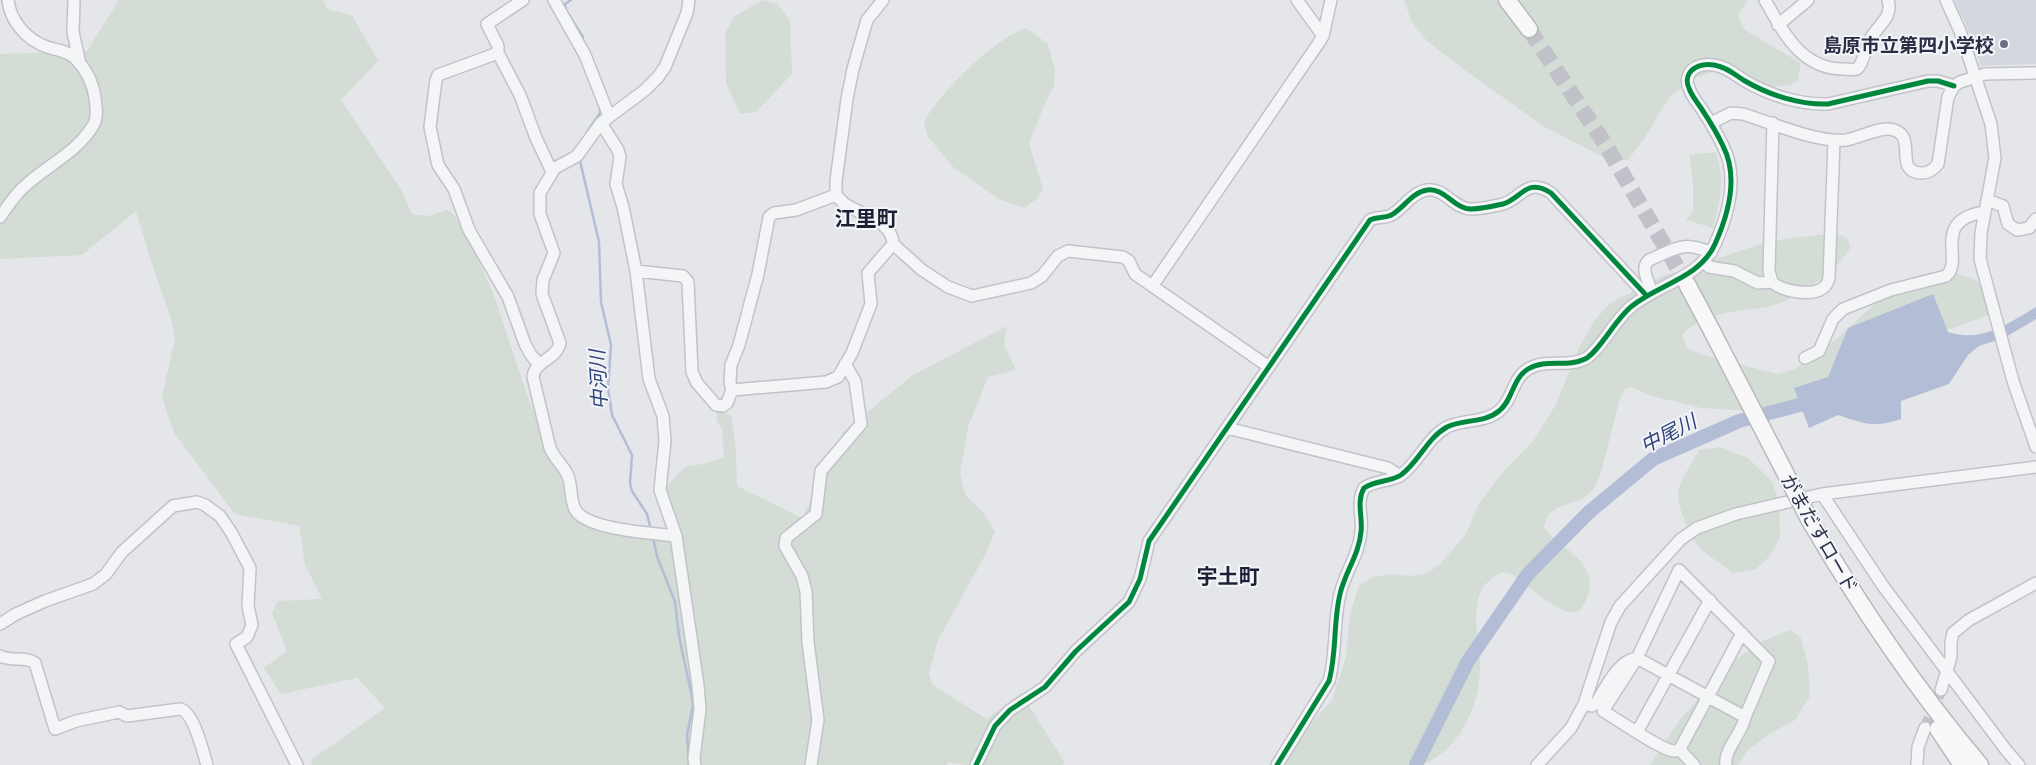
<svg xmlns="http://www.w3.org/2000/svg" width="2036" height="765" viewBox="0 0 2036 765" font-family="'Titillium Web','Noto Sans JP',sans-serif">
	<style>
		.built { fill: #d5d7df }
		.green { fill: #d3ddd5 }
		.water { fill: #b3bdd6 }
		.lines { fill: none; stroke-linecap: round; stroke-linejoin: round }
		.stream { stroke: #b3bdd6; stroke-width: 2.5 }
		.river { stroke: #b3bdd6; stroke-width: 14 }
		.minor-tunnel { stroke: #c0c1c9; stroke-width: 11; stroke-dasharray: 11 5.5; stroke-linecap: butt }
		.highway-tunnel { stroke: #c0c1c9; stroke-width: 16; stroke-dasharray: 16 8; stroke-linecap: butt }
		.minor-casing { stroke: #c2c3c8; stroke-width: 14 }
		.highway-casing { stroke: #b7b9bf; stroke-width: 19 }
		.minor { stroke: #f4f5f7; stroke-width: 11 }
		.highway { stroke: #f8f8f8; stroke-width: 16 }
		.highway-bridge-casing { stroke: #b7b9bf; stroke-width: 19; stroke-linecap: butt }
		.highway-bridge { stroke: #f8f8f8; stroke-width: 16 }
		.cycleway-casing { stroke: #f3f5f9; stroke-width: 8 }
		.cycleway { stroke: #00873e; stroke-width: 5 }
		.poi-dot { fill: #6b6f7f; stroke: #f3f5f9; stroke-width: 2 }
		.labels { text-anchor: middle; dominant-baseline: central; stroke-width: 4; stroke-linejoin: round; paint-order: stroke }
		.poi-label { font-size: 19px; font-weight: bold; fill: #2a2f45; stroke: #f3f5f9; text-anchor: end }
		.street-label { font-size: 19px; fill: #2a2f45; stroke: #f3f5f9 }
		.water-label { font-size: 20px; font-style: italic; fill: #31457c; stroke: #f3f5f9 }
		.quarter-label { font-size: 21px; font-weight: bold; fill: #1c2036; stroke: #f3f5f9 }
	</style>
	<rect width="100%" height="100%" fill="#e5e6ea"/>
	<path class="built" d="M1954,0H2036V64L1981,66L1966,24Z"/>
	<path class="green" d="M119,0H323L327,9L352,15L378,61L341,100L402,191L412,214L428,216L447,210L451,212L465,229L495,298L526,392L564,487L584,511L646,536L666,531V487L685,467L707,463L724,457L722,429L716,420L717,411L731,415L736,451L737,486L802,518L843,432L913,375L1007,326L1004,344L1016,370L988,377L968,427L960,474L966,496L982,511L995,532L984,557L938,640L929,674L933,685L987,719L1021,693L1065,763L1062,765H965L949,762L947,765H312L311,760L385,708L357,678L281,694L264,668L287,651L272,613L278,601L322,599L305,565L299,526L235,514L175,434L168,416L162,396L175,338L172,322L151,261L136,211L82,255L0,259V54L87,51Z
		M762,0L777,4L790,20L792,74L756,112L740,114L726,83L725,33L734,17Z
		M1404,0H1748L1738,15L1745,30L1801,63L1798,80L1791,85L1767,87L1716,71L1698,77L1670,96L1644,139L1628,160H1609L1543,126L1466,71L1427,41L1411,21Z
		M1026,28L1048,44L1055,70L1054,86L1044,106L1029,143L1043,189L1037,199L1024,208L999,199L954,168L928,137L924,122C939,93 995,38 1026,28Z
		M1716,152C1725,182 1721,199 1713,228L1686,220L1693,211V182L1689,155Z
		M1818,235H1841L1848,239L1850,248C1838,270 1793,303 1767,307C1738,312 1703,311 1682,335L1687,348L1703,355L1778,374L1795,369L1811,357L1822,352L1877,302L1902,284L1931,273L1953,272L1974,279L1990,290L1997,312L1942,332L1837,408L1782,413L1701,408L1648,395L1635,388H1627L1623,391L1618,406L1601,473L1593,490L1582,499L1557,508L1548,515L1544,527C1557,547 1596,560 1589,590C1588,596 1585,603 1582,608C1580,610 1578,612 1575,612C1561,616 1523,582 1510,573L1502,572C1493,577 1484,583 1480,593C1472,613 1479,640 1480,661C1482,701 1461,751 1421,765H1270L1295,741L1332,700L1346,657L1350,614L1359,585L1373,577L1391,574L1410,576L1428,573L1441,563L1466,534L1478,505L1501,474L1534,440L1555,406L1579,348L1594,321L1610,303L1666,275L1771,241Z
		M1720,447L1748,458L1772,481L1779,504L1780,537L1769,557L1756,569L1732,573C1723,564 1710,558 1701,549C1691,540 1677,507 1678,492C1679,483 1694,459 1699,450Z
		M1790,630L1801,638L1808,664L1810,696L1795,720L1771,733L1748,750L1738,765H1650L1679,721L1726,666L1763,641Z"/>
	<path class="water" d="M1933,294L1948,332C1982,343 2007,324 2036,307V319L2004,338L1979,346L1968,355L1949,384L1901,401V419C1874,428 1865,424 1838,415L1809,428L1794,388L1828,377L1848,328Z"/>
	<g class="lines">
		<path class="stream" d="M566,10L565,4L571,0
			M569,15L583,37L582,42
			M587,132L600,113V106
			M580,161L599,242L601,302L611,345L608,388L612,415L632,455L630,483L632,491L647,514L651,530
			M653,538L657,556L675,602L679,636L692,697L693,705L687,735L689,765"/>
		<path class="river" d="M1416,765L1468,661L1528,574L1588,513L1653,459L1739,421L1818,400"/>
		<path class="minor-tunnel" d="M1925,728L1941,690"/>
		<path class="highway-tunnel" d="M1529,29L1605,144L1687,284"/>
		<g class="minor-casing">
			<path id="minor" d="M74,0L73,32L80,64
				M523,0L487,24L498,46V53L520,95L536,138L552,172
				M554,0L585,55L609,116
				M1297,0L1323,36
				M1765,0C1783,32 1801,69 1843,69C1848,69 1855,71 1858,68C1864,62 1866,44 1872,36C1880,24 1893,16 1888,0
				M1946,0L1960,31L1991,124L1995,158L1981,233L1980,259L2013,381L2036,447
				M1778,25L1808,0
				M498,53L438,75L436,80L430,127L438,165L454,189L469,230L508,297L525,344L531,355L539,364
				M601,123L618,150L620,157L616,184L623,207L636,271L649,379L663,416L665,441L660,490L676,536L698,685L700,709L694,758L695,765
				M1711,123L1731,113L1743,114C1772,123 1817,143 1846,140C1859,138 1883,125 1894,130C1897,131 1902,134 1903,137C1910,148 1898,173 1922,173C1929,173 1934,169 1938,164L1948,97L1954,86L1960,82L1985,74L2036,73
				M1773,123L1769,271L1772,282C1782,291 1811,297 1823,288C1826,286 1828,282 1829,278L1834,141
				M1987,200L2003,206L2008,224L2017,230L2029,228L2036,219
				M0,217C8,206 15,194 26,185C49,164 78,152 94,124C98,116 96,107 95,98C93,84 86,69 75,58C68,51 56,50 47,47C27,40 10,21 8,0
				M893,244L922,270L948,287L972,296L1031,283L1042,276L1058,256L1068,251L1123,257L1129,261L1135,274L1269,367
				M1704,262L1709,267L1734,271L1758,283L1772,282
				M636,271L683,276L688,282L692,372L697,383L716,405L723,406L727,403L732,390L730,382L731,365L739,345L758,274L769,217L774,213L796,210L836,195
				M1153,285L1318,44L1323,36L1331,0
				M1651,293C1650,281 1639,269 1649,260C1675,249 1684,240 1711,253
				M1805,358L1819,351L1833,319L1843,309L1891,290L1946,276C1965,260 1930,221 1984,212
				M732,390L826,382L838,377L852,353L871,304L868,273L893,244C893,221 860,215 845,204C842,202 839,198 836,195V181L847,99L853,69L867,20L883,0
				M1227,428L1388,468L1400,476
				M1822,494L1883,586L2006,750L2019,765
				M676,536C653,533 589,530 576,511C569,500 573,485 567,474C562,464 554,458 550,448L533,377C535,360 556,360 560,343L542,294L543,280L554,253L540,214V193L555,168L577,156L601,123L645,90L658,77L665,67L687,13L689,0
				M0,624L16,614L45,601L93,584L106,574L122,552L173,506L197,502L205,505L220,516L231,532L250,568L248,606L252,625L247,637L236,644L297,765
				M0,656C11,662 25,656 35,663L55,729L76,721L119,712L127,716L180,709C194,712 203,752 207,765
				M1941,690L1951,657V642L1953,633L1969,620L2036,583
				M1584,704L1592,706L1596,703C1606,688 1617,661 1637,658L1745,717
				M1637,732L1710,600
				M1679,749L1694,765
				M811,765L818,720L808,642L806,591L802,576L785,546L786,538L816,514L821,471L861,424L855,381L845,364
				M976,765L995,726L1010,710L1045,687L1076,651L1129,602L1140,579L1149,541L1370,220C1377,216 1386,219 1393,214C1404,207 1413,192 1427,190C1444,187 1455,210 1472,209C1481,209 1494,206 1503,204C1522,198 1527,177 1551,193L1646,295
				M1277,765L1329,681C1337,652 1333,622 1340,594C1345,572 1359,555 1361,532C1363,517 1356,502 1364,488C1376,480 1390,482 1401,475C1419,462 1427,438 1447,427C1464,419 1485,423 1499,411C1513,400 1512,379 1528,369C1546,358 1567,368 1585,359C1599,352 1616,318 1632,306C1659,284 1700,278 1715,244C1729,213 1739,177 1723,146C1717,133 1709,120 1701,108C1697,102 1691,95 1689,88C1686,82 1687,75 1692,70C1698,65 1707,64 1714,65C1727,67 1735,75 1745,81C1769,95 1800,105 1828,104L1928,81H1938L1954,86
				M1537,765L1571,728L1584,704L1611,622L1620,606L1681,539L1697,528L1736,514L1822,494L2036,467
				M1726,765C1723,751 1743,732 1745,717L1769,661L1679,570L1637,658L1603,711C1615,718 1664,752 1675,751C1678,751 1679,749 1681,747L1742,633
				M1917,765L1918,747L1925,728"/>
		</g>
		<g class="highway-casing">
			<path id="highway" d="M1507,0L1529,29
				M1687,284L1713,333
				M1809,519C1859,605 1915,688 1980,765
				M1938,729L1962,765"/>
		</g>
		<use href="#minor" class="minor"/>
		<use href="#highway" class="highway"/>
		<g class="highway-bridge-casing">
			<path id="highway-bridge" d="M1713,333L1809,519"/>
		</g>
		<use href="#highway-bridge" class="highway-bridge"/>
		<g class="cycleway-casing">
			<path id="cycleway" d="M976,765L995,726L1010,710L1045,687L1076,651L1129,602L1140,579L1149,541L1370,220C1377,216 1386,219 1393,214C1404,207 1413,192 1427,190C1444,187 1455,210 1472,209C1481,209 1494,206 1503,204C1522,198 1527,177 1551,193L1646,295
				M1277,765L1329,681C1337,652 1333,622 1340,594C1345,572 1359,555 1361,532C1363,517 1356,502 1364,488C1376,480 1390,482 1401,475C1419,462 1427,438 1447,427C1464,419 1485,423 1499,411C1513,400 1512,379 1528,369C1546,358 1567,368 1585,359C1599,352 1616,318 1632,306C1659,284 1700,278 1715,244C1729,213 1739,177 1723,146C1717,133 1709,120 1701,108C1697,102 1691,95 1689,88C1686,82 1687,75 1692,70C1698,65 1707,64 1714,65C1727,67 1735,75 1745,81C1769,95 1800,105 1828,104L1928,81H1938L1954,86"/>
		</g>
		<use href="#cycleway" class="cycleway"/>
	</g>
	<circle class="poi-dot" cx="2004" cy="44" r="5"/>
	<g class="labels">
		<g class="poi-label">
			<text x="1994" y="44">島原市立第四小学校</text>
		</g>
		<g class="street-label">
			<text transform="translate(1820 533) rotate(60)">がまだすロード</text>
		</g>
		<g class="water-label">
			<text transform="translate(598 380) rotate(-93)">中河川</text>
			<text transform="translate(1668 433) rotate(-27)">中尾川</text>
		</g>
		<g class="quarter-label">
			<text x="866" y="218">江里町</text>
			<text x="1228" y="576">宇土町</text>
		</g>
	</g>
</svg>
